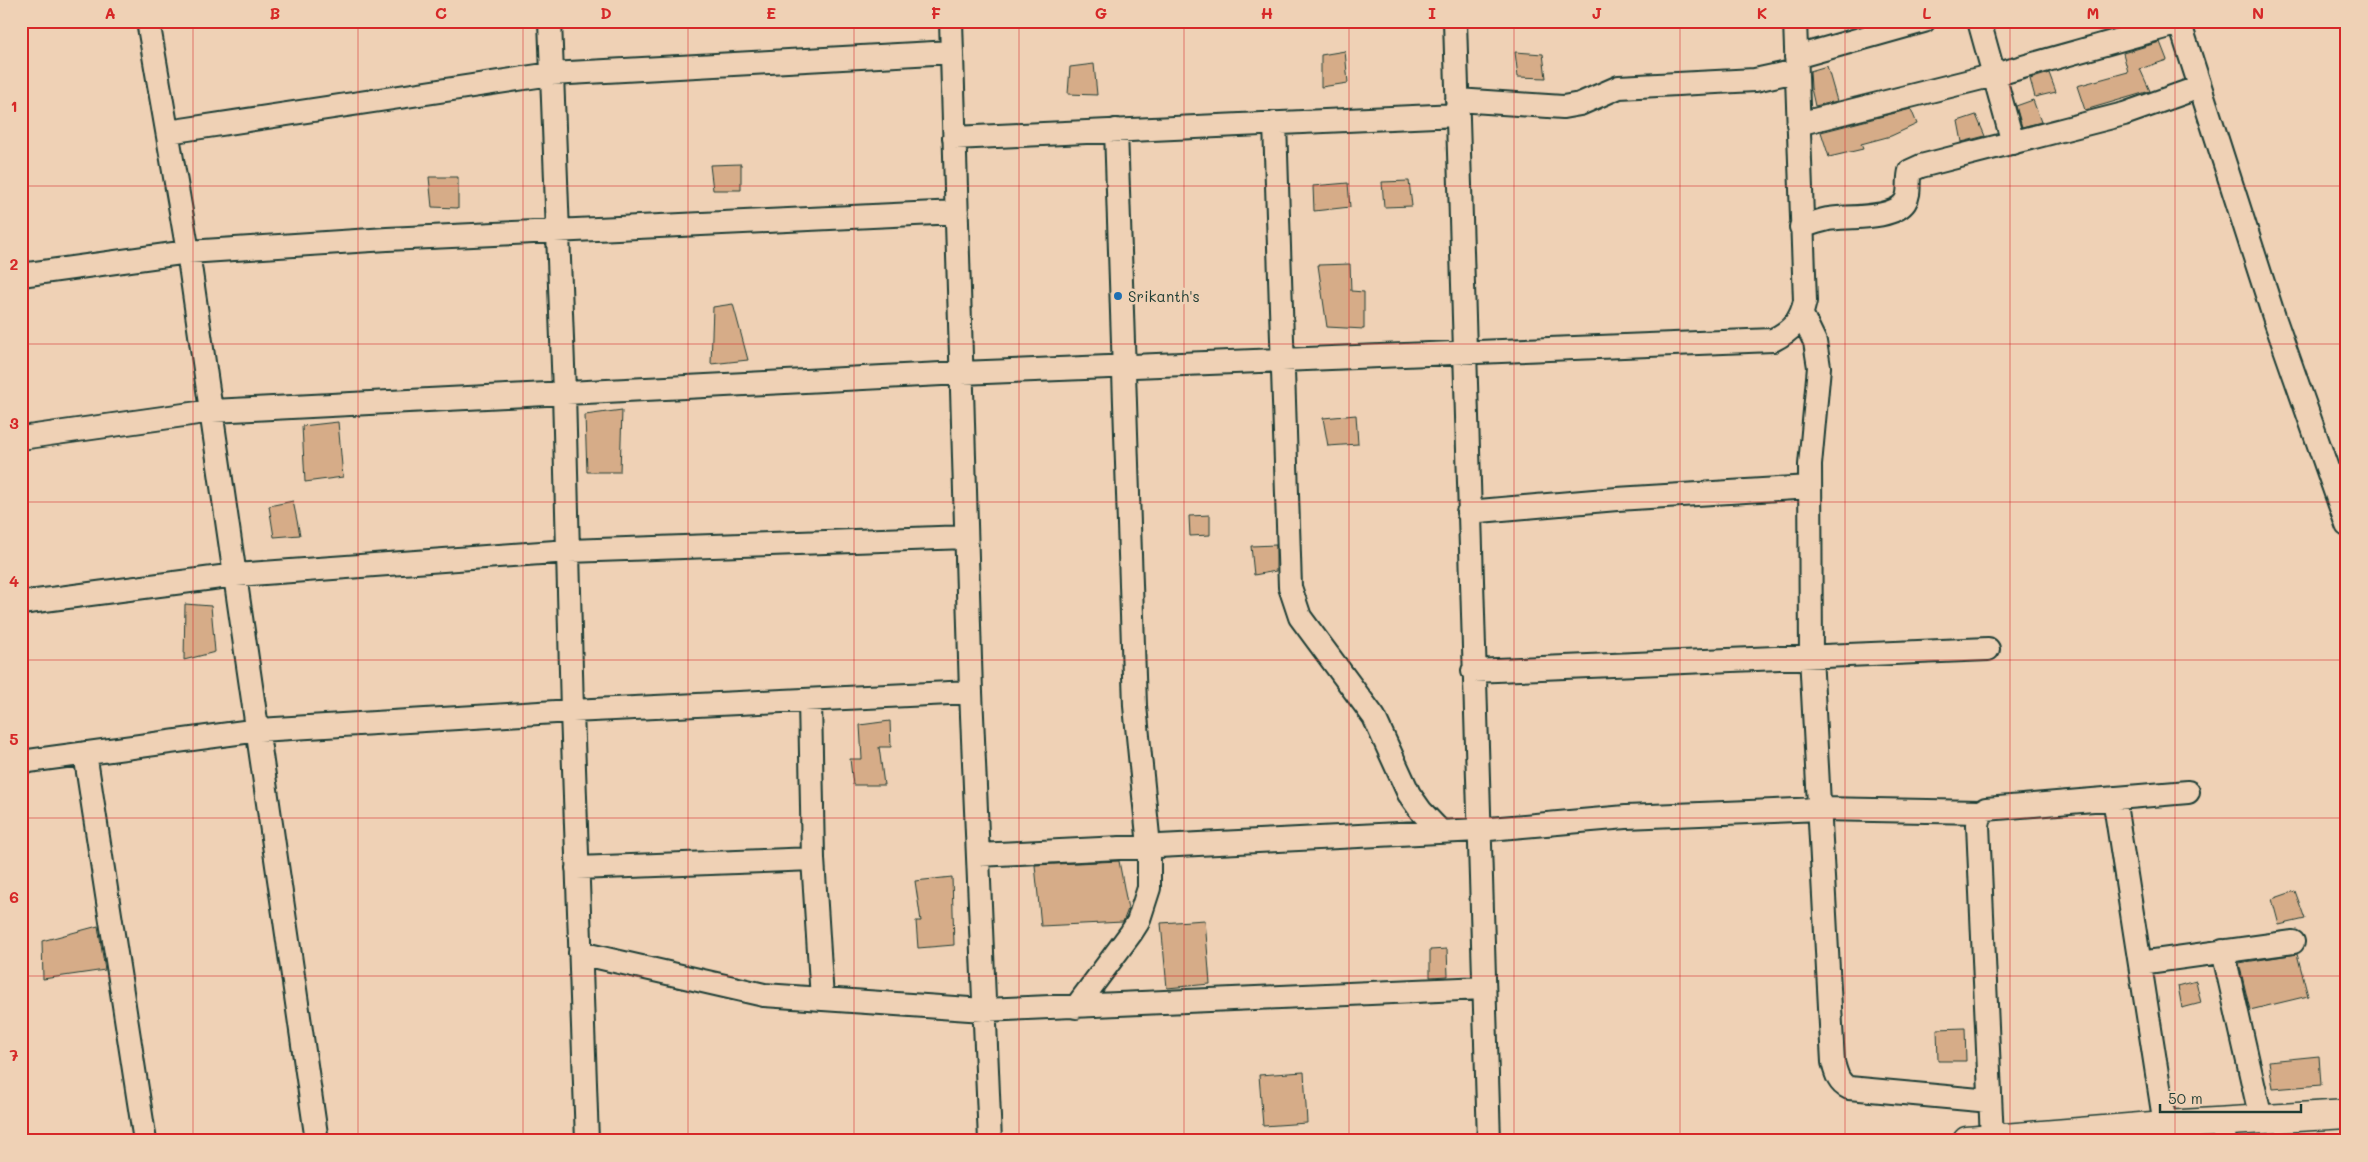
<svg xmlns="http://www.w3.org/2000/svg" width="2368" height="1162" viewBox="0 0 2368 1162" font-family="Mali,sans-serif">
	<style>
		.building { fill: #d6ac88; stroke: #1f3d34 }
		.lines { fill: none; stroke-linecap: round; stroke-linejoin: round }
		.street-casing { stroke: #1f3d34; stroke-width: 26 }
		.secondary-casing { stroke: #1f3d34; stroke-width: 31 }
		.street { stroke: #efd1b5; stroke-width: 22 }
		.secondary { stroke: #efd1b5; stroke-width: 28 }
		.grid { fill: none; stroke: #d62828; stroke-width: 1; stroke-opacity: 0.55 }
		.poi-dot { fill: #1f6fb2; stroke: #efd1b5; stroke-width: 2 }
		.labels { text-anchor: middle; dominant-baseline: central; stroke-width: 5; stroke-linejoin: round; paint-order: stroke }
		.poi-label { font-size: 15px; fill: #1f3d34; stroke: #efd1b5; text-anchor: start }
		.neatline { fill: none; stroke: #d62828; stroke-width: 2 }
		.grid-label { font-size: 16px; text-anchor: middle; font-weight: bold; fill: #d62828 }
	</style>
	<rect width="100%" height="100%" fill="#efd1b5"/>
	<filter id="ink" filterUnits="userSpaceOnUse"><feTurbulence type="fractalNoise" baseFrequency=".02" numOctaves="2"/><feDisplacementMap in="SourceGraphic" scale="10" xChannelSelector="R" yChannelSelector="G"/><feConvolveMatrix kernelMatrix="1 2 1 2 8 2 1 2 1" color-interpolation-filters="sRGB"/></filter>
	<g filter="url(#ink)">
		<path class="building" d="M2160,42L2167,60L2140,69L2150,91L2085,110L2077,86L2128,72L2123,53Z
			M1345,51L1348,83L1321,87V55Z
			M1515,52L1543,54L1546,78L1518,77Z
			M1094,64L1097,95L1068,94L1070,67Z
			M1827,66L1837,101L1815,106L1811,88L1810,71Z
			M2049,73L2056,92L2035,97L2030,79Z
			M2033,100L2041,122L2022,127L2016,106Z
			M1911,109L1917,124L1891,136L1861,144L1863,149L1829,157L1821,132Z
			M1976,115L1985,136L1962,142L1958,121Z
			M741,164V190H713L710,165Z
			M429,177H458V208L432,207Z
			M1409,181L1412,206L1384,207L1382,182Z
			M1348,183L1350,207L1314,211L1313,186Z
			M1350,264L1351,291L1364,292V329L1327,327L1318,265Z
			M733,304L748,360L711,364L713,307Z
			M622,410L620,472H587L585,415Z
			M1356,415L1358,444L1328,446L1323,418Z
			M338,422L343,477L305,482L302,426Z
			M293,501L300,535L274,537L269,506Z
			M1210,515V535L1190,536L1189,516Z
			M1276,545V571L1254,575L1251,546Z
			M185,604L211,606L215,652L184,660Z
			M890,721L891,747H879L884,785H853L850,759H862L860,725Z
			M1119,861L1128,909L1123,922L1041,926L1035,865Z
			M952,877L954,945L918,948L916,921H921L915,881Z
			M2295,891L2305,919L2279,925L2272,899Z
			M1205,920L1210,984L1167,988L1161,923Z
			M98,926L105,970L43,979L42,941Z
			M1447,949L1448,976L1430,977V950Z
			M2297,954L2308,996L2250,1010L2239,963Z
			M2196,981L2201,1003L2182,1008L2178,986Z
			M1965,1028L1966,1061H1938L1937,1029Z
			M2319,1056L2321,1085L2273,1089L2269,1061Z
			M1304,1072L1307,1123L1263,1126L1259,1075Z"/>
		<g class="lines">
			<g class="street-casing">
				<path id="street" d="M148,21L188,252L317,1141
					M550,21L564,392L572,711L587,1141
					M951,21L971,692L990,1141
					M1455,21L1489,1141
					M1979,21L2013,143
					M2179,21L2275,320L2347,525
					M1796,57L1924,21
					M1457,100L1563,107L1580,104L1619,87L1755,80L1796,71
					M1275,123L1290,587L1300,617L1374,717L1409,794L1421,811L1441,832
					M1798,124L1994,75L2180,23
					M168,132L551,74L952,52
					M954,138L1457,115
					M1801,227C1810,224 1819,221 1828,219C1847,216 1893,220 1905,202C1911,193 1907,181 1910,171L1921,166L2124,114L2200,87
					M21,275L188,252L387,239L957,212
					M1802,315L1815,342L1819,367L1810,465L1811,656L1833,1062C1836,1073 1838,1083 1849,1088L1990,1101
					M21,438L212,411L961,373L1773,340C1791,331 1801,321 1805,301L1795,21
					M1468,512L1617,499L1810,487
					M21,603L236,575L569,551L966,537
					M1473,671L1988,649
					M810,700L813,859L822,999
					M85,753L145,1141
					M21,762L259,730L572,711L971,692
					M2114,798L2165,1125
					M978,855L1478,830L1626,817L1820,809L1981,812
					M577,868L813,859
					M2223,951L2261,1119
					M580,953L764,995L984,1010L1483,988
					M2140,963L2293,942
					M1076,1007L1131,933L1138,922L1149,888V846L1135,706L1116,130
					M2222,1121L2225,1141
					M1992,1139L1978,825L1981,812L1986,809L2188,792"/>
			</g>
			<g class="secondary-casing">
				<path id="secondary" d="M1967,1141L2165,1125L2347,1114"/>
			</g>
			<use href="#street" class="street"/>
			<use href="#secondary" class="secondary"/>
		</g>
	</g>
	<path class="grid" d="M193,21V1141M358,21V1141M523,21V1141M688,21V1141M854,21V1141M1019,21V1141M1184,21V1141M1349,21V1141M1514,21V1141M1680,21V1141M1845,21V1141M2010,21V1141M2175,21V1141M21,186H2347M21,344H2347M21,502H2347M21,660H2347M21,818H2347M21,976H2347"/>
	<circle class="poi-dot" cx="1118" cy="296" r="5"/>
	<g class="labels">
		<g class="poi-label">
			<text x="1128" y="296">Srikanth's</text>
		</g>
	</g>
	<rect width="2368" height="1162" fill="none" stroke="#efd1b5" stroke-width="55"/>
	<path d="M2160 1104v8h141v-8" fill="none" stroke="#1f3d34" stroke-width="2.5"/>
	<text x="2168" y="1104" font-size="15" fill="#1f3d34" stroke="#efd1b5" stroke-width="4" paint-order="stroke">50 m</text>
	<rect x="28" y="28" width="2312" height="1106" class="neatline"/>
	<g class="grid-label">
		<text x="110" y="19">A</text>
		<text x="275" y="19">B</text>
		<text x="441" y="19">C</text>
		<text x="606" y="19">D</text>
		<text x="771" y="19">E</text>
		<text x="936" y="19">F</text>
		<text x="1101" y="19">G</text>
		<text x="1267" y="19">H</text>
		<text x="1432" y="19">I</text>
		<text x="1597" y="19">J</text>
		<text x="1762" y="19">K</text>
		<text x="1927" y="19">L</text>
		<text x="2093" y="19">M</text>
		<text x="2258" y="19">N</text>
		<text x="14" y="112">1</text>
		<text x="14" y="270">2</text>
		<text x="14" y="429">3</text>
		<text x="14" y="587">4</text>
		<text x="14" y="745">5</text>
		<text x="14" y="903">6</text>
		<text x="14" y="1061">7</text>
	</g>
</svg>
